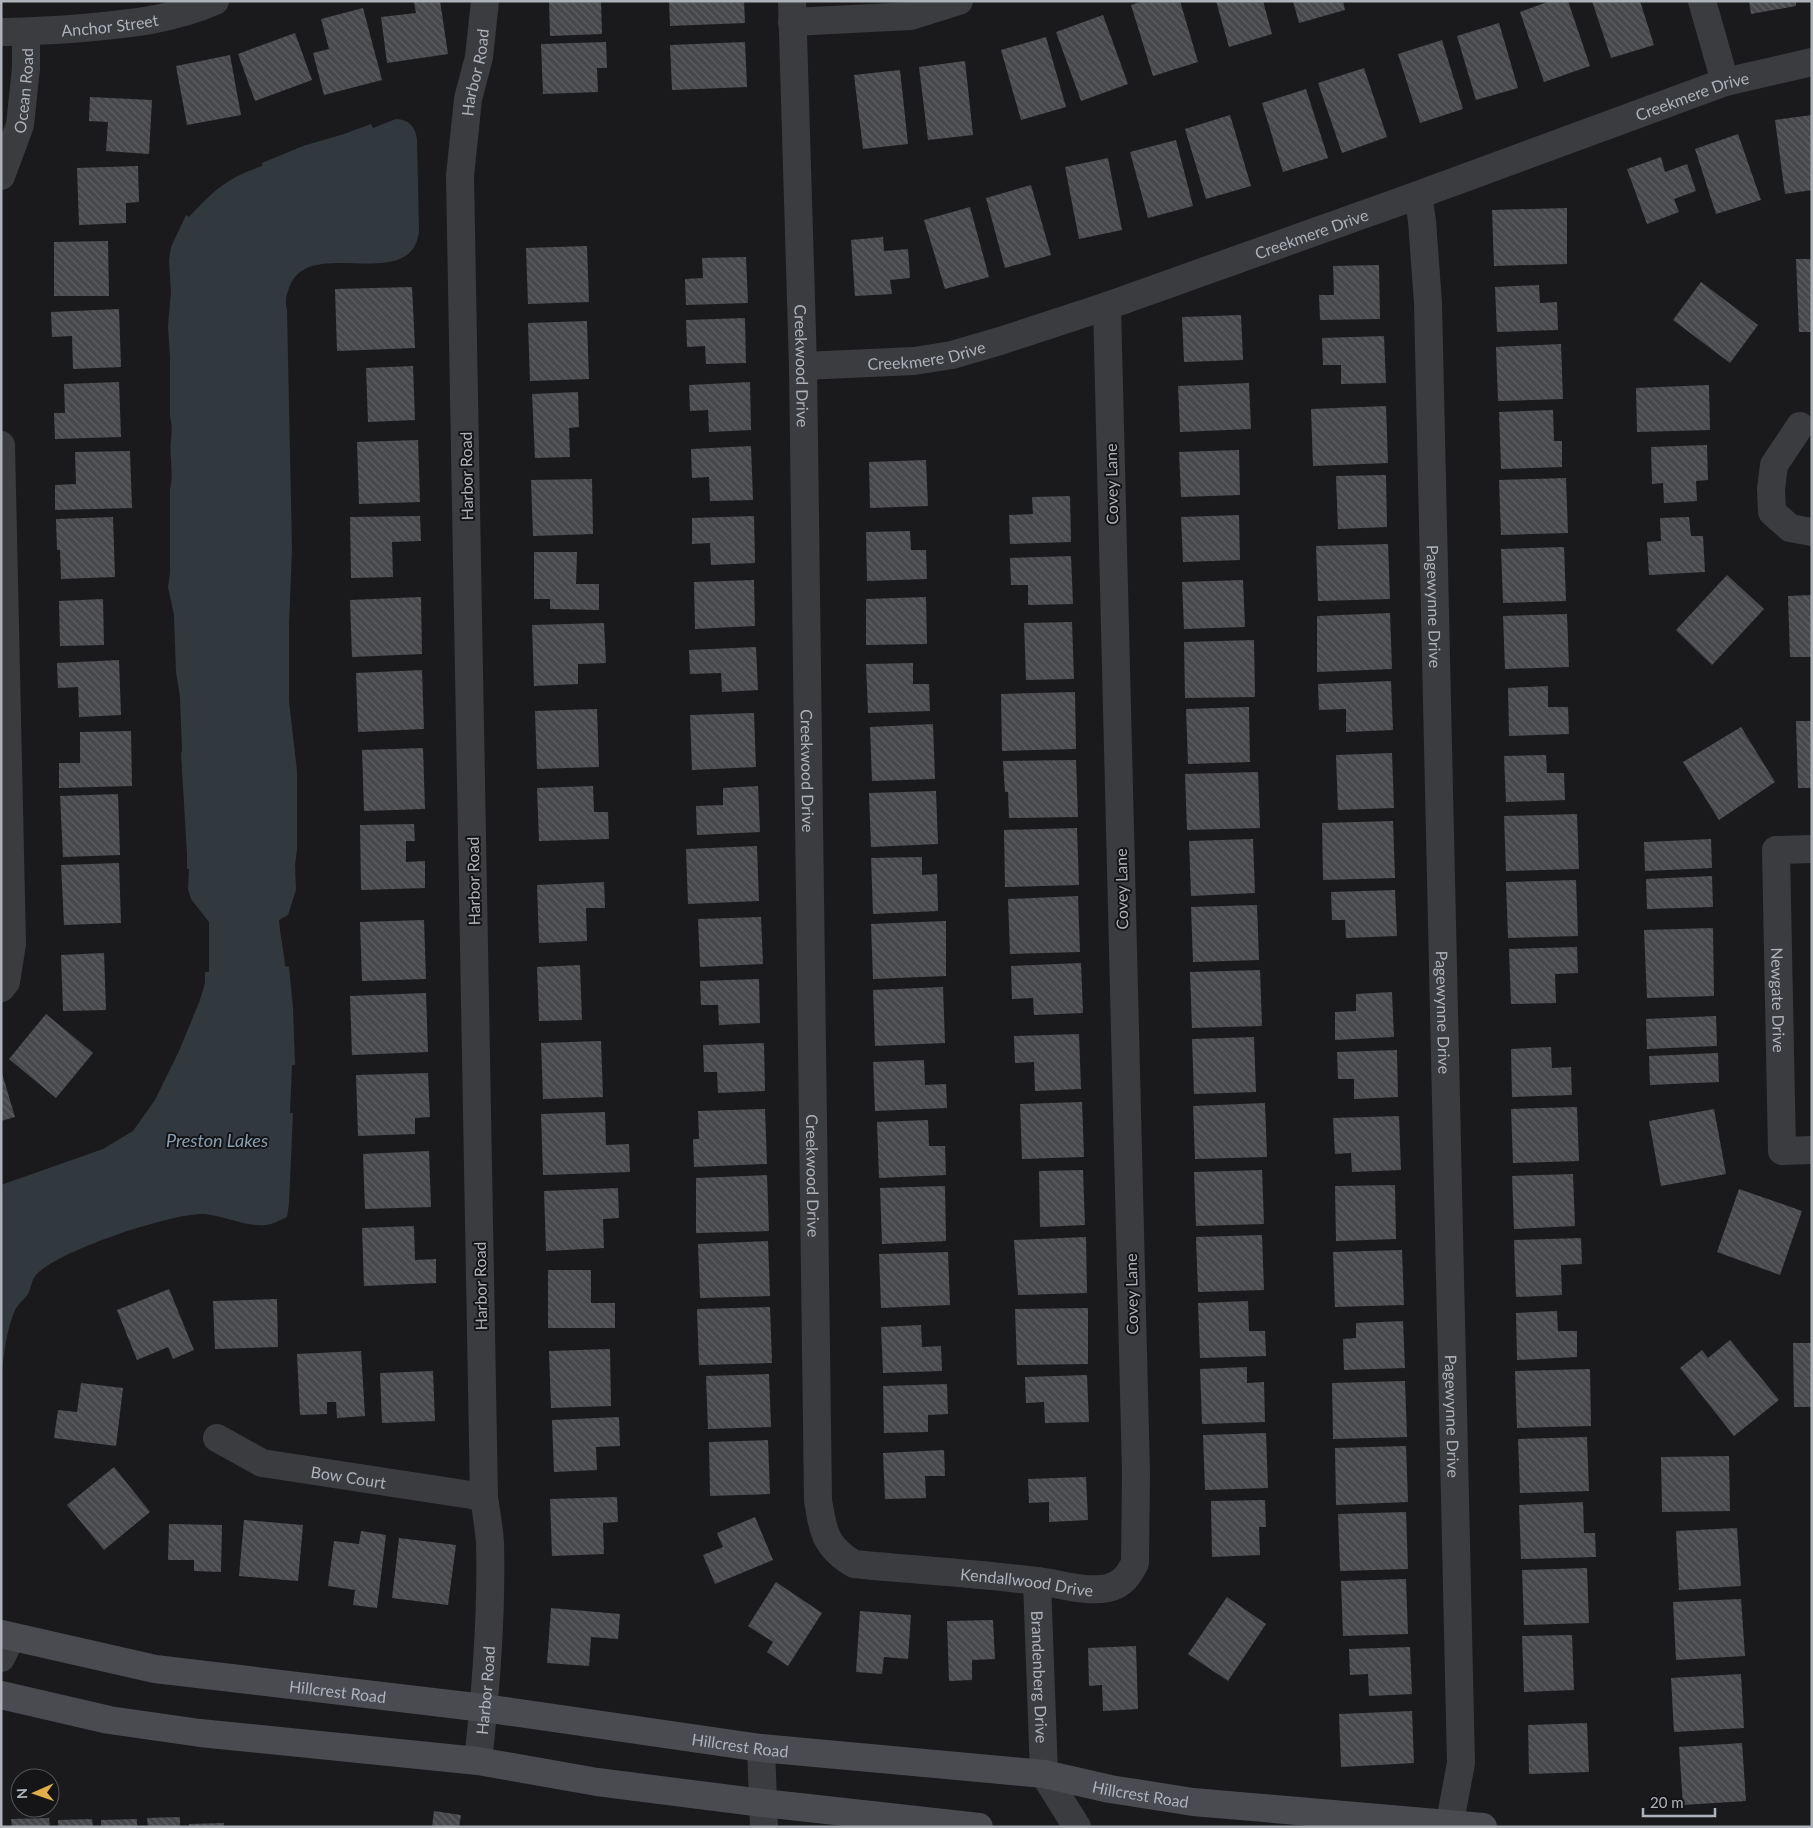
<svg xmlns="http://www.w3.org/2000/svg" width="1813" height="1828" viewBox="0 0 1813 1828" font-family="Lato,sans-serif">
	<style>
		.water { fill: #31393f }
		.building { fill: url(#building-back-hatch) }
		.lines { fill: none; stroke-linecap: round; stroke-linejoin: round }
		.minor { stroke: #3b3c40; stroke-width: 28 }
		.tertiary { stroke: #3b3c40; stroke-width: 28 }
		.secondary { stroke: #494b50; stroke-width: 28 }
		.labels { text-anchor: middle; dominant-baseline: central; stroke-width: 4; stroke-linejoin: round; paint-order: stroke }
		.street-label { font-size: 16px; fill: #aeb2ba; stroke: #151517 }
		.water-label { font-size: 18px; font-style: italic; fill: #889fb1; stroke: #151517 }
	</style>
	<defs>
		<pattern id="building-back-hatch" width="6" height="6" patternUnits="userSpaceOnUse" patternTransform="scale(1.25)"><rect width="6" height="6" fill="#47484c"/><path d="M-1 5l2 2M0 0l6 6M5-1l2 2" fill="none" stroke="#5f6064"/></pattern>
	</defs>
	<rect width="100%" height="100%" fill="#1a1a1c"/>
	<path class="water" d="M396,119C409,120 415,126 417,139L419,231C412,296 307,233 289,288C286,296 285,301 287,310L292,549L289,625V701L297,771V849L295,865L296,890L288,915L279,920C280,936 284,950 285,966L289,967L293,1008L295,1065H292L290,1113H293L289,1204L287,1217C280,1220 272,1225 265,1225C248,1227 223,1216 205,1214C174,1212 56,1251 36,1275C32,1280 31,1286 29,1292C26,1298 19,1303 15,1310C6,1330 4,1355 1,1377V1185L103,1149L133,1131L155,1100L179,1051L200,1000L205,983V972H209V922L191,899L188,889L189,869H187V854L181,753L182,751L180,697L176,672L174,615L168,587L170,573V489C174,473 169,456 171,440C172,431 172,424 170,416V357L168,326L171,292L169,261L171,247L186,215L189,217C214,190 227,178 262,166V163L303,146L344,134L371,124L373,128Z"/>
	<path class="building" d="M440,1L448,54L387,63L381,17L416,13L414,2Z
		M549,1H601L602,34L550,36Z
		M669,1H744L745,23L670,26Z
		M1143,1H1180L1198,62L1153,76L1131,5Z
		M1216,1H1263L1272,34L1229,47Z
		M1293,1H1343L1345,10L1299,23Z
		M1550,1H1568L1590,66L1544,82L1520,12Z
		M1592,1H1640L1654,45L1611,58Z
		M1749,1H1796V6L1751,14Z
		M363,8L382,80L324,95L313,53L329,49L321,19Z
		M1103,15L1128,84L1081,101L1056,32Z
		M1499,23L1518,88L1476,100L1457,36Z
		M295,33L312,80L255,101L238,54Z
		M1046,37L1066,107L1021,120L1001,50Z
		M1442,40L1463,109L1420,123L1398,54Z
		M606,42L607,68H597L598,92L543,94L541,44Z
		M745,42L747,87L672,90L670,45Z
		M230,55L241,115L187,125L176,66Z
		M965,61L973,135L928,140L919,67Z
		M1364,68L1387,137L1342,153L1318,83Z
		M900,70L908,144L863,149L854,75Z
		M1306,89L1328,158L1283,172L1262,103Z
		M90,97L152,100L149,154L106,151L108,122L89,121Z
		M1230,115L1251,186L1206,199L1185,129Z
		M1812,115V190L1785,194L1775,120Z
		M1738,134L1761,200L1716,214L1695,149Z
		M1176,140L1193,206L1148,218L1130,152Z
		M1661,157L1665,172L1687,164L1696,191L1674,199L1679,212L1647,224L1627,169Z
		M1108,158L1122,230L1079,239L1065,167Z
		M138,166L139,202L126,203V223L79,225L77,168Z
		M1031,185L1051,255L1005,268L986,198Z
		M970,207L989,277L945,289L924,220Z
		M1567,208V264L1494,266L1492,210Z
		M883,237L884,251L908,249L910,278L890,280L892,294L855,296L851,240Z
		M108,241L109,296H54V242Z
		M587,246L589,302L528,304L526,248Z
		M746,257L748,303L686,305L685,279L703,278L702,258Z
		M1796,259H1812V332H1799Z
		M1379,265L1380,319L1320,320L1319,295H1334L1333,266Z
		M1701,282L1758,325L1730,363L1673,320Z
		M1539,285L1540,303L1557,302L1558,330L1497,332L1495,287Z
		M412,287L415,348L337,351L335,289Z
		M119,309L121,367L73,369L72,336L52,337L51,312Z
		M1241,315L1243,360L1184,362L1182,317Z
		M745,318L746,363L706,364L705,346L687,347L686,320Z
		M587,321L589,379L530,381L528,323Z
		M1384,336L1386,383L1341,384V365H1323L1322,338Z
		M1561,344L1563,399L1498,401L1496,347Z
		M413,366L415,420L368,422L366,368Z
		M119,382L121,437L55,439L54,413H65L64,384Z
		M750,382L751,430L709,432L708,410L690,411L689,385Z
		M1249,383L1251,429L1180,432L1178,386Z
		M1709,385L1710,430L1637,432L1636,388Z
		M578,392L579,427L569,428L570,457L535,458L532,394Z
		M1386,406L1388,463L1313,466L1311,409Z
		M1553,410L1554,441H1562V467L1501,469L1499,412Z
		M418,440L420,502L359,504L357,442Z
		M1707,445L1708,480L1696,481L1697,501L1664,503L1663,483L1652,484L1651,447Z
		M751,446L753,500L710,501L709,477L692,478L691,449Z
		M1239,450L1240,495L1181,497L1179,452Z
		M130,451L132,508L55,510V485L76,484L75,452Z
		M926,460L928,506L870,508L869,462Z
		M1386,475L1387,527L1338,529L1336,476Z
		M1566,478L1568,533L1501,535L1499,480Z
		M592,479L593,534L533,536L531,480Z
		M1070,496L1071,542L1010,544L1009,515L1033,514L1032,497Z
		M1239,515L1240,560L1183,562L1181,517Z
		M420,516L421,541L392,542L393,577L351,578L350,517Z
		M754,516L755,563L711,565L710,543L692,544V518Z
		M113,517L115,577L61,579L60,550H57L56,519Z
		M1689,517L1691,536H1703L1705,572L1649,575L1647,542L1661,541L1660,518Z
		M910,531L911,550H926L927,579L867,581L866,532Z
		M1388,544L1390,599L1318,601L1316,546Z
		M1564,547L1566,601L1503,603L1501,549Z
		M534,552H577L576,584H599V610L550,609V599H534Z
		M1071,556L1073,604L1028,605V585H1011L1010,558Z
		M1727,575L1764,609L1712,665L1676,630Z
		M754,580L755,626L695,629L694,582Z
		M1243,580L1245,627L1184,629L1182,582Z
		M1812,595V657H1790L1788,596Z
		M421,597L422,654L352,657L350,600Z
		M926,597L927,644L866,645V599Z
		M103,599L104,645L60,646L59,601Z
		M1390,613L1392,669L1317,672V616Z
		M1567,614L1569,667L1505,669L1503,616Z
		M1072,622L1074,679L1026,680L1024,623Z
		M604,623L606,663L578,664V684L534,686L532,625Z
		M1254,640L1255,697L1185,698L1184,642Z
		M756,647L758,690L722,692L721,673L690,674L689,650Z
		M119,660L121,715L79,717L78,687L58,688L57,663Z
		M913,663V684H929L930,711L868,713L866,664Z
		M422,670L424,729L358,732L356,673Z
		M1391,681L1393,730L1346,732V709L1319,710L1318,684Z
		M1548,686V707H1568L1569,734L1509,736L1508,688Z
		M1075,692L1076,749L1002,751L1001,694Z
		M1249,707L1250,762L1188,764L1186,709Z
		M597,709L599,767L537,769L535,711Z
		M754,713L756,767L692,770L690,715Z
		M1796,721H1812V788H1798Z
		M933,724L935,779L872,781L870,727Z
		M1741,727L1775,782L1719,820L1683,762Z
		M131,731L132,786L59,788V763H80V732Z
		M423,748L425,809L364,811L362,750Z
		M1392,753L1394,808L1338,810L1336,755Z
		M1546,755L1547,773H1564L1565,800L1506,802L1504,756Z
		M1076,760L1078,817L1009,818L1008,792H1005L1003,761Z
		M1258,772L1260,828L1187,830L1185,774Z
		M593,786L594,812H608L609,839L539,841L537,788Z
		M758,786L760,832L697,835L696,806L723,805V788Z
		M936,791L938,844L871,847L869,793Z
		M118,794L120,855L63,857L60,796Z
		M1577,814L1579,869L1506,871L1504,816Z
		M1393,821L1395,878L1323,880L1322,823Z
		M414,824L415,841H406V862L425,861V888L361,890L360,825Z
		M1077,828L1079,885L1005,887L1004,830Z
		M1253,839L1255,893L1191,896L1189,841Z
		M1711,839L1712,868L1645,871L1644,842Z
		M757,846L759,901L688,904L686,849Z
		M922,857V875L937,874L938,911L873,914L871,858Z
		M119,863L121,923L64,925L61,865Z
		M1712,876L1713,907L1647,909L1646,879Z
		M1576,880L1578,936L1508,938L1506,882Z
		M604,882L605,908H586L587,941L539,943L537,885Z
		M1395,890L1397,936L1346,938L1345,920H1332L1331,892Z
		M1078,896L1080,952L1010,954L1008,899Z
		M1257,905L1259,960L1193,962L1191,907Z
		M761,917L763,964L700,967L698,919Z
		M424,920L426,979L362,981L360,922Z
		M946,921V976L873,979L871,924Z
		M1713,928L1714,996L1647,998L1644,930Z
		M1577,947L1578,973L1555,974L1556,1003L1511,1004L1509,949Z
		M104,953L106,1010L63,1011L61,955Z
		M1081,963L1083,1013L1034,1015L1033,998L1012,999L1011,966Z
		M580,965L582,1020L539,1021L537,967Z
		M1260,970L1262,1026L1192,1028L1190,972Z
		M759,979L760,1023L719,1025L718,1005H701L700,981Z
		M943,987L945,1043L875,1046L873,990Z
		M1392,992L1394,1037L1335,1040V1012L1356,1011V994Z
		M426,993L428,1052L352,1055L350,996Z
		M46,1014L93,1053L56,1098L9,1059Z
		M1716,1016L1717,1046L1647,1049L1646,1019Z
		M1079,1034L1081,1089L1035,1091L1034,1062L1015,1063L1014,1036Z
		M1254,1037L1256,1092L1194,1094L1192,1039Z
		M601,1041L603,1097L543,1099L541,1043Z
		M764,1043L765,1091L718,1093L717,1072H704L703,1045Z
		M1551,1047L1552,1068L1571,1067L1572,1095L1512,1097L1511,1049Z
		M1397,1050L1398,1097L1354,1099V1079H1338L1337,1052Z
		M1718,1053L1719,1082L1650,1085L1649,1056Z
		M924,1060L925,1085L946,1084L947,1108L875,1111L873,1062Z
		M1,1070L15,1117L1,1121Z
		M428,1073L430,1117L415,1118V1134L358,1136L356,1075Z
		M1082,1102L1084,1157L1022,1159L1020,1104Z
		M1265,1103L1267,1157L1195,1159L1193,1106Z
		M1577,1107L1579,1161L1513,1163L1511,1109Z
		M765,1109L767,1164L694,1167L693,1139H699L698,1111Z
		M1714,1109L1726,1174L1661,1186L1649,1121Z
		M605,1112L606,1145L629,1144L630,1172L543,1175L541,1114Z
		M1399,1116L1401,1170L1352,1172L1351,1153L1335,1154L1333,1118Z
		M928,1120L929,1146H945L946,1175L879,1178L877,1122Z
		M429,1151L431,1207L365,1209L363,1154Z
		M1083,1170L1085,1225L1040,1227L1039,1171Z
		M1262,1170L1264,1224L1196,1226L1194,1172Z
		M1573,1174L1575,1226L1514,1229L1512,1176Z
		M767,1175L769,1231L696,1233V1178Z
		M1395,1185L1396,1239L1336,1241L1335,1186Z
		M945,1186L946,1241L882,1244L880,1188Z
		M618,1188L619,1218L603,1219L604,1248L546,1251L544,1191Z
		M1739,1189L1802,1211L1780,1275L1717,1252Z
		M414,1226L415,1260L436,1259V1283L364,1286L362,1228Z
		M1262,1235L1264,1290L1198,1292L1196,1237Z
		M1086,1237L1087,1293L1018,1295L1014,1240Z
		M1581,1238L1582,1264L1561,1265L1562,1295L1516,1297L1514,1240Z
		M768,1241L770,1296L700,1298L698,1244Z
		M1402,1250L1404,1305L1335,1307L1333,1252Z
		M948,1252L950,1305L881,1308L879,1254Z
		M548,1270H591V1303H615V1328H548Z
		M169,1289L194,1350L173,1359L168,1347L137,1360L117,1310Z
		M277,1299L278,1347L215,1349L213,1301Z
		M1248,1301L1249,1331H1265L1266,1356L1200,1358L1198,1303Z
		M770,1307L772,1363L699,1365L697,1309Z
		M1088,1308V1364L1017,1365L1015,1309Z
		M1557,1311L1558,1331H1577V1357L1517,1360L1516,1313Z
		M1403,1321L1405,1368L1344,1370L1343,1339L1356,1338V1323Z
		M921,1325L922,1347L941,1346L942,1371L883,1373L881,1327Z
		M1730,1340L1779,1400L1734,1436L1680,1368L1702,1350L1708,1358Z
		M1793,1343H1812V1407H1794Z
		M610,1349L611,1406L551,1408L549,1351Z
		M361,1351L365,1416L337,1418L336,1402H327V1414L300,1415L297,1354Z
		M1247,1367V1383L1264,1382L1265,1422L1202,1424L1200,1369Z
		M1590,1369L1591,1426L1517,1428L1515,1371Z
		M433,1371L435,1421L382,1423L380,1373Z
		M769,1374L771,1427L708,1429L706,1376Z
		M1087,1375L1089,1422L1045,1423L1044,1402L1026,1403L1025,1377Z
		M1405,1381L1407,1437L1333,1439L1332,1383Z
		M81,1383L123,1388L116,1446L54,1438L58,1410L77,1412Z
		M947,1384L948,1414L928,1415V1432L884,1433L883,1386Z
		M619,1417L620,1446L596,1447L597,1470L554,1472L552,1420Z
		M1266,1433L1268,1488L1205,1490L1203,1435Z
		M1587,1437L1589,1491L1520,1493L1518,1439Z
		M768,1440L770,1494L710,1496L709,1442Z
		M1406,1446L1408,1502L1336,1505L1335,1448Z
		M944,1450L945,1476H925L926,1498L885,1499L883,1453Z
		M1729,1456L1730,1511L1662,1512L1661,1457Z
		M114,1467L150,1512L104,1550L67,1505Z
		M1086,1477L1088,1520L1049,1522V1502L1029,1503L1028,1479Z
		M617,1497L618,1522L603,1523L604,1554L552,1556L550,1499Z
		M1265,1500L1266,1527H1259L1260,1555L1212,1557L1211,1501Z
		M1583,1502L1584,1533H1595L1596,1557L1521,1559L1519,1505Z
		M1406,1512L1408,1569L1340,1571L1338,1514Z
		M755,1517L773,1560L715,1584L703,1555L723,1547L717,1533Z
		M244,1520L303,1525L298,1581L239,1576Z
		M169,1524L222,1525L221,1572L194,1571V1560H168Z
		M1737,1528L1741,1586L1679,1590L1676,1531Z
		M361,1531L386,1535L377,1608L353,1605L355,1590L328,1586L334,1541L359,1544Z
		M399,1538L456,1545L448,1605L392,1598Z
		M1587,1568L1589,1623L1524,1625L1522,1570Z
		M1406,1579L1408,1634L1343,1636L1341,1581Z
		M776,1582L822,1613L788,1666L767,1652L773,1642L748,1626Z
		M1227,1597L1266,1624L1228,1681L1188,1654Z
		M1741,1599L1745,1656L1676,1660L1673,1602Z
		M551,1608L620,1614L618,1639L591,1637L589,1666L547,1663Z
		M860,1611L911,1615L908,1659L884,1657L882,1674L856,1672Z
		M993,1620L995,1659L972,1660V1680L949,1681L947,1621Z
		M1572,1635L1574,1690L1524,1692L1522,1636Z
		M1136,1646L1138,1709L1103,1711L1102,1685L1089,1686L1088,1648Z
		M1410,1647L1412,1694L1369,1696L1368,1674L1350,1675L1349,1649Z
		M1741,1674L1744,1728L1674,1732L1671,1678Z
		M1412,1711L1414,1763L1341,1767L1339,1714Z
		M1587,1723L1589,1772L1529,1774L1528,1725Z
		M1742,1743L1746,1801L1683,1805L1679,1747Z
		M434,1811L461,1815L459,1827H432Z
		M180,1817V1827H148L147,1818Z
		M49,1818L50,1827H12L11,1819Z
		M92,1819L93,1827H58V1820Z
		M137,1819V1827H101V1820Z
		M224,1823V1827H189V1824Z"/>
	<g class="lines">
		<g class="minor">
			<path id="s1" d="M792,1L803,366L818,1500C823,1531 825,1547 854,1564C914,1570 976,1573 1036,1581C1059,1583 1085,1593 1108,1588C1122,1585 1129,1575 1135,1563L1136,1473L1107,306"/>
			<path d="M1702,1L1725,82"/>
			<path d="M792,22L911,16L959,1"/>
			<path id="s2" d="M1,32C28,32 55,30 83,28C128,24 172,20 215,1"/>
			<path id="s3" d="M1,176L20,125L26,68V32"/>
			<path id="s4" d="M1418,195L1422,221L1428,303L1460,1720L1461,1763L1449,1827"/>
			<path id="s5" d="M803,366L914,361L952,355L1000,341L1107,306L1418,195L1725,82L1812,62"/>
			<path d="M1800,426L1774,465L1771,489L1772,512L1790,528L1812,532"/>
			<path d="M1,445L12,944L6,982L1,988"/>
			<path id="s6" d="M1812,849L1776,850L1782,1151L1812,1150"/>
			<path id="s7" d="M217,1438L262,1463L484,1497"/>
			<path id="s8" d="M1037,1581L1044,1774L1077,1827"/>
			<path d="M761,1748L764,1827"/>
			<path id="s9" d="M478,1761C486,1689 492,1616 490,1543C489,1527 486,1512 484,1497L460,176L468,99L479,57L485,1"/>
		</g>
		<path class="tertiary" d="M1,1658L11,1638"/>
		<g class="secondary">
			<path id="s10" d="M1,1634L155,1669L484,1708L761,1748L1044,1774L1110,1789L1193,1802L1483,1827"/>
			<path d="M1,1695L109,1720L200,1733L478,1761L597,1782L763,1803L979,1827"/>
		</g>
	</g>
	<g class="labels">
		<g class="street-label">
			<text stroke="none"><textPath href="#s2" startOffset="109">Anchor Street</textPath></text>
			<text stroke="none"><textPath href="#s9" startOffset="1691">Harbor Road</textPath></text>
			<text stroke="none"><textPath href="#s3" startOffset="89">Ocean Road</textPath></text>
			<text stroke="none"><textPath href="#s5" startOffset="934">Creekmere Drive</textPath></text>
			<text stroke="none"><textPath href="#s5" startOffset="529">Creekmere Drive</textPath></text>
			<text stroke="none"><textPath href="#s5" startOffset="124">Creekmere Drive</textPath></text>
			<text stroke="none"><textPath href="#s1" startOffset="365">Creekwood Drive</textPath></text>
			<text transform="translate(466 476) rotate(-91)">Harbor Road</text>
			<text transform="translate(1111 484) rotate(-91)">Covey Lane</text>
			<text stroke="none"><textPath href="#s4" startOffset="412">Pagewynne Drive</textPath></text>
			<text stroke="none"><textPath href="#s1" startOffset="770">Creekwood Drive</textPath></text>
			<text transform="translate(473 881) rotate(-91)">Harbor Road</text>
			<text transform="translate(1121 889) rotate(-91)">Covey Lane</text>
			<text stroke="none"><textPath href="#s6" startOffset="186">Newgate Drive</textPath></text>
			<text stroke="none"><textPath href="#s4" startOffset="818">Pagewynne Drive</textPath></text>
			<text stroke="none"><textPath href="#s1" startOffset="1175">Creekwood Drive</textPath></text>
			<text transform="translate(480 1286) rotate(-91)">Harbor Road</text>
			<text transform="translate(1131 1294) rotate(-91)">Covey Lane</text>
			<text stroke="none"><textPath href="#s4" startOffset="1222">Pagewynne Drive</textPath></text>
			<text stroke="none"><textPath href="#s7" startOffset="139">Bow Court</textPath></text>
			<text stroke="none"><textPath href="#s1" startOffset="1750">Kendallwood Drive</textPath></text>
			<text stroke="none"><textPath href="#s8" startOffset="96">Brandenberg Drive</textPath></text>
			<text stroke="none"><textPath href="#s9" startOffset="71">Harbor Road</textPath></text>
			<text stroke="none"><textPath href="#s10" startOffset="342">Hillcrest Road</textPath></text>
			<text stroke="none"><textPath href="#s10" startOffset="748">Hillcrest Road</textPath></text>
			<text stroke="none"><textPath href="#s10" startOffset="1152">Hillcrest Road</textPath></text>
		</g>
		<g class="water-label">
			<text x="217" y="1140">Preston Lakes</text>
		</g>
	</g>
	<rect width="1813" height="1828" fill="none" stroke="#aeb2ba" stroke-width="5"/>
	<g transform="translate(35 1793) rotate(268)"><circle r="24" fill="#151517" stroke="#525458"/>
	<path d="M0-4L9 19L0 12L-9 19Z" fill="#e2ae4b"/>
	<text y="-8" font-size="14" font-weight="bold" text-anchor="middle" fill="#aeb2ba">N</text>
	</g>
	<path d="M1643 1808v8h72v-8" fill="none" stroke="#aeb2ba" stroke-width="2.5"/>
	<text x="1650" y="1808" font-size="15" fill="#aeb2ba" stroke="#151517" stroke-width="4" paint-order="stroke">20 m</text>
</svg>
